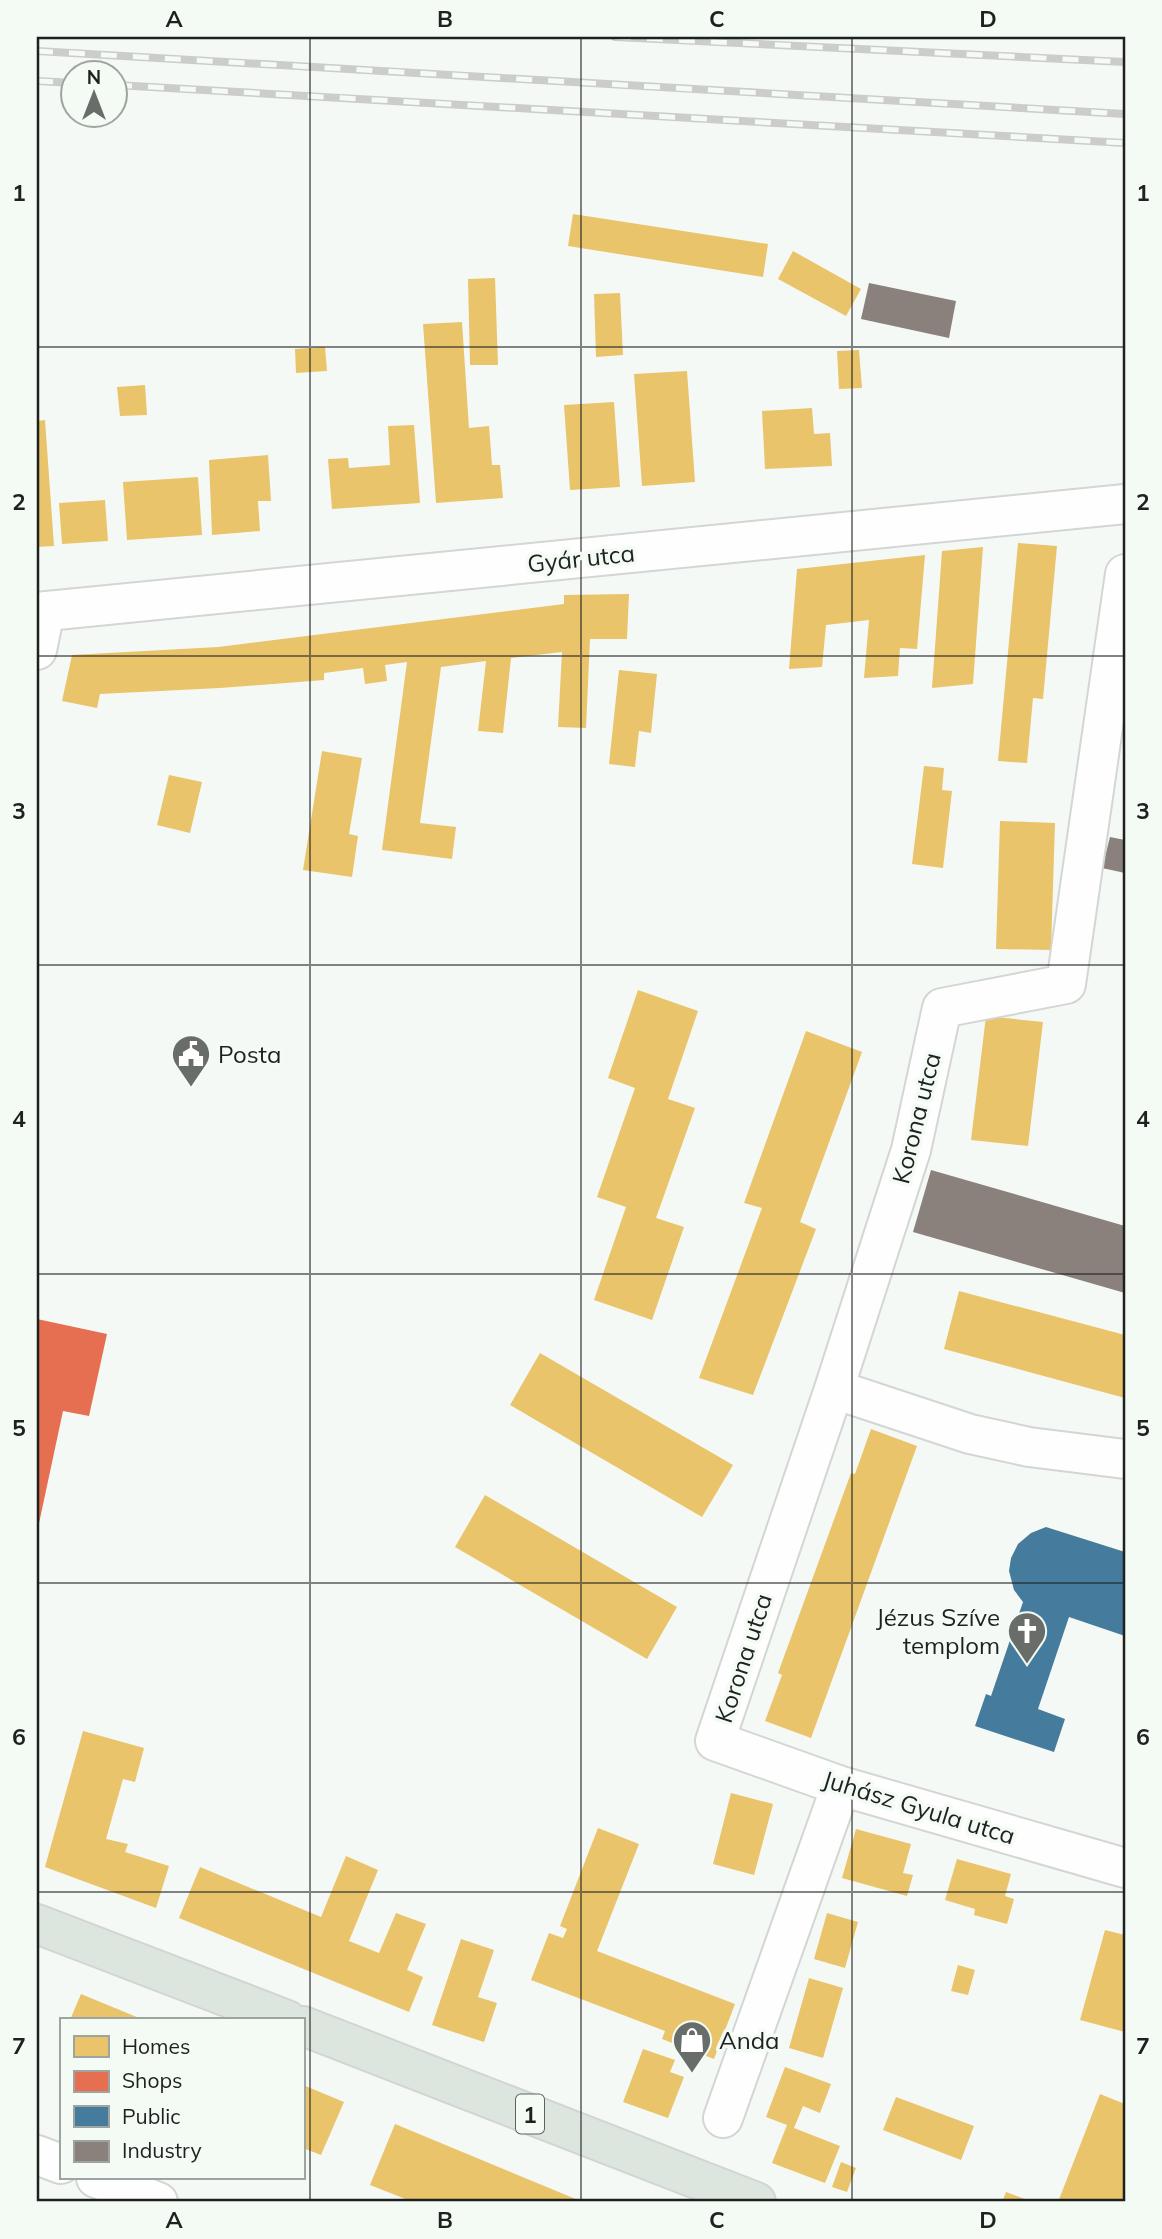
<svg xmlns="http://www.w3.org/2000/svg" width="1162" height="2239" viewBox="0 0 1162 2239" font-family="Mulish,sans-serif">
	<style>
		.homes { fill: #e9c46a }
		.shops { fill: #e76f51 }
		.public { fill: #457b9d }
		.industry { fill: #8a817c }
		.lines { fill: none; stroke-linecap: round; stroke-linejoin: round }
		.minor-casing { stroke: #d3d6d3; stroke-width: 42 }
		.primary-casing { stroke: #d2d5d3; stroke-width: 42 }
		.minor { stroke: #fefefe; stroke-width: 38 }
		.primary { stroke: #dce5de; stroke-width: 38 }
		.rail-casing { stroke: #cbcccb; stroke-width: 8 }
		.rail { stroke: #f3fbf4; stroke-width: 5; stroke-dasharray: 16; stroke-linecap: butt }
		.grid { fill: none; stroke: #1e211f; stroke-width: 2; stroke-opacity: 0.55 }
		.labels { text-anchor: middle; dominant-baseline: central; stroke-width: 7; stroke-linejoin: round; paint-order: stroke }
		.shield { fill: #f3fbf4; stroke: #5e625f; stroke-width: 2 }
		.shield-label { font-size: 23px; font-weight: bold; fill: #1e211f }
		.street-label { font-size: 24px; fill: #1e211f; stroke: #f3fbf4 }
		.poi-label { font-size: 24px; fill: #1e211f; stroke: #f3fbf4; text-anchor: start }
		.neatline { fill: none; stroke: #1e211f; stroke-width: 2.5 }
		.grid-label { font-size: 23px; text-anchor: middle; font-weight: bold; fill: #1e211f }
	</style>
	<rect width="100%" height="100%" fill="#f5f9f5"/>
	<path class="homes" d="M573,214L768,244L763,277L568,246Z
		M793,251L861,289L846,316L778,279Z
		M495,278L498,365H470L468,279Z
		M620,293L623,355L596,357L594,294Z
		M462,322L469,428L489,426L492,465H500L503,498L436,503L423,324Z
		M325,347L327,371L296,373L295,349Z
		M859,350L862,388L839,389L837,351Z
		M687,371L695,482L642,486L634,374Z
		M145,385L147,415L120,416L117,387Z
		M614,402L620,487L570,490L564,405Z
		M812,408L814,434L830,433L832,466L765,469L762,411Z
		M45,420L54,546L37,547V421Z
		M414,425L420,503L332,509L328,459L348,458L349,468L390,465L388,426Z
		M268,455L271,501H258L260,531L212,535L209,460Z
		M198,477L202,535L127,540L123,482Z
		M105,500L108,541L62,544L59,503Z
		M1018,543L1057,546L1043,699L1033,698L1027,763L998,761Z
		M983,547L973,684L932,688L942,551Z
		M925,555L917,649L900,648L898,676L864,678L869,620L826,625L822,667L789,669L797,569Z
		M629,594L627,639H590L586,728L558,727L562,652L511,658L503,733L478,731L486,661L441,667L420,823L456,827L452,859L382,850L407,662L385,665L387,681L365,684L363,668L324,673V680L220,688L100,694L97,708L62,701L72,655L218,647L564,604V595Z
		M619,670L657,674L651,733L639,731L635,767L609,764Z
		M322,751L362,758L349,834L358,836L352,877L303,870Z
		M924,766L944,768L942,790L952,791L943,868L912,864Z
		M169,775L202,782L190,833L157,825Z
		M1000,821L1055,823L1051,950L996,949Z
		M638,990L698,1011L668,1099L695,1108L656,1218L684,1227L652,1320L594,1300L626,1207L597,1197L635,1088L608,1078Z
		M986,1016L1043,1022L1028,1146L971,1140Z
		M806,1031L862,1052L800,1222L816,1229L753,1395L699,1378L762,1208L744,1203Z
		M959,1291L1125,1335V1398L944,1349Z
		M540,1353L733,1465L702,1517L510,1405Z
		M871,1429L917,1446L811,1738L765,1721L782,1675L778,1673L851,1473L855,1474Z
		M485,1495L677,1607L647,1659L455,1547Z
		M83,1731L144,1748L135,1782L123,1779L106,1839L128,1844L125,1852L169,1866L156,1908L45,1867Z
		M731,1793L773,1804L754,1875L713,1864Z
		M598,1828L639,1844L597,1951L735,2004L714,2059L662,2039L665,2031L531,1980L549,1933L563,1938L567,1929L560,1926Z
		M856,1829L911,1844L903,1873L913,1875L907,1896L842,1878Z
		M346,1856L378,1870L349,1941L379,1953L396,1913L426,1924L407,1970L423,1977L409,2012L179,1918L200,1867L321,1917Z
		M957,1859L1011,1874L1005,1896L1014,1899L1007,1924L974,1915L975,1909L945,1900Z
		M827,1913L858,1922L845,1968L814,1959Z
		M1105,1930L1125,1935V2032L1080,2020Z
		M461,1939L494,1950L478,1997L497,2003L484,2042L432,2025Z
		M958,1965L975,1970L968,1995L951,1991Z
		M809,1978L843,1988L823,2058L789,2048Z
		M81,1994L144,2020H70Z
		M643,2049L675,2060L670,2072L684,2077L668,2118L623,2102Z
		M785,2067L831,2084L820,2113L803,2106L794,2128L840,2146L825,2183L772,2163L787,2125L766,2117Z
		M303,2085L344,2102L321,2155L303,2148Z
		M1100,2094L1125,2104V2202H1058Z
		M896,2097L974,2126L961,2160L883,2130Z
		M395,2124L583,2202H413L370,2185Z
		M841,2162L856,2168L847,2192L832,2187Z
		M1006,2192L1033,2202H1002Z"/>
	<path class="shops" d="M37,1319L107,1334L89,1416L63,1411L38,1528Z"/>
	<path class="public" d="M1046,1527L1125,1552V1636L1069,1617L1038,1709L1065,1719L1054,1752L975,1726L986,1694L991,1696L1023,1602L1014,1590L1009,1571L1011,1558L1018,1544L1031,1533Z"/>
	<path class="industry" d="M869,283L956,301L949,338L861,319Z
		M1110,837L1125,840V873L1102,868Z
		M931,1170L1125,1226V1293L913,1232Z"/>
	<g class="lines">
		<g class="minor-casing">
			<path id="minor" d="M1125,574L1066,984L942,1008L911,1150L834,1389L715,1741L841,1786L1125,1868
				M37,612L1125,504
				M37,650L45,611
				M834,1389L970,1434L1029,1447L1125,1459
				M723,2118L841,1786
				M37,2155L61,2164
				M96,2178L158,2202"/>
		</g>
		<g class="primary-casing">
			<path id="primary" d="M37,1924L287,2020
				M303,2026L756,2202"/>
		</g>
		<use href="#minor" class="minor"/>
		<use href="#primary" class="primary"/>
		<g class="rail-casing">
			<path id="rail" d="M615,37L1125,62
				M37,51L1125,114
				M37,81L74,83
				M116,85L1125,143"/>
		</g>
		<use href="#rail" class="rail"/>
	</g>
	<path class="grid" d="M310,37V2202M581,37V2202M852,37V2202M37,347H1125M37,656H1125M37,965H1125M37,1274H1125M37,1583H1125M37,1892H1125"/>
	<defs>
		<g id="civic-pin" transform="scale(2.0125)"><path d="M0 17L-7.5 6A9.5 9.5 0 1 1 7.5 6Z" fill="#696d6a" stroke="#f3fbf4"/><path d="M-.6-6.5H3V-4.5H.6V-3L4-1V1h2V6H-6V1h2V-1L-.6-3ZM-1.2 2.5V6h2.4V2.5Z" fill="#fff"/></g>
		<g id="church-pin" transform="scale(2.0125)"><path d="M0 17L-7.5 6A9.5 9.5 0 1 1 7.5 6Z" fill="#696d6a" stroke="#f3fbf4"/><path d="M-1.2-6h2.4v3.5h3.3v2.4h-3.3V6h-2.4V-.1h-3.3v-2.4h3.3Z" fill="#fff"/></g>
		<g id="shop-pin" transform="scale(2.0125)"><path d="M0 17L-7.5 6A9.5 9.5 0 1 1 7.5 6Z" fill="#696d6a" stroke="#f3fbf4"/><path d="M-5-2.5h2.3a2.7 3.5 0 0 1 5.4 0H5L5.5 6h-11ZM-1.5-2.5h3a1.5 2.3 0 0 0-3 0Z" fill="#fff"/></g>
	</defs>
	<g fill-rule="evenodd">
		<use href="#civic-pin" x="191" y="1054"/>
		<use href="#church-pin" x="1027" y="1631"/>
		<use href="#shop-pin" x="692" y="2040"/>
	</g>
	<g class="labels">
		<rect class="shield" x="516" y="2094.5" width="28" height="39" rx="5"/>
		<g class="shield-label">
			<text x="530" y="2114">1</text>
		</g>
		<g class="street-label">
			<text transform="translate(581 558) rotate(-6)">Gyár utca</text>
			<text transform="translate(916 1118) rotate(-76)">Korona utca</text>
			<text transform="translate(743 1658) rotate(-72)">Korona utca</text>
			<text transform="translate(919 1807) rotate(17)">Juhász Gyula utca</text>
		</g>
		<g class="poi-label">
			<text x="218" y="1054">Posta</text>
			<text x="1000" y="1617" text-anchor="end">Jézus Szíve<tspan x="1000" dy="28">templom</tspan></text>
			<text x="719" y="2040">Anda</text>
		</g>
	</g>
	<rect width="1162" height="2239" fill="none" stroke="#f3fbf4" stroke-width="77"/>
	<rect x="60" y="2018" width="245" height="161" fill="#f3fbf4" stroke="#9ea49f" stroke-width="2"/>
	<rect x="74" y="2036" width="35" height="21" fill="#e9c46a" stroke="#9ea49f" stroke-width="2"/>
	<text x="122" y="2054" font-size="21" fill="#1e211f">Homes</text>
	<rect x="74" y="2071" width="35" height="21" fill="#e76f51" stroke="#9ea49f" stroke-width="2"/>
	<text x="122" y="2088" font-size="21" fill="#1e211f">Shops</text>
	<rect x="74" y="2106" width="35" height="21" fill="#457b9d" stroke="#9ea49f" stroke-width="2"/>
	<text x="122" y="2124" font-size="21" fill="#1e211f">Public</text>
	<rect x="74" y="2141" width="35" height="21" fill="#8a817c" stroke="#9ea49f" stroke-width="2"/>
	<text x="122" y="2158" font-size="21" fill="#1e211f">Industry</text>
	<g transform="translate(94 94)"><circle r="33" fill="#f3fbf4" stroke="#9ea49f" stroke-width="2"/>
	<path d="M0-5L12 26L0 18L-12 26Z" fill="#696d6a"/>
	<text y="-10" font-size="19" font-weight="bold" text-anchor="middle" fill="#1e211f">N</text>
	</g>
	<rect x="38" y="38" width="1086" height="2162" class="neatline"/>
	<g class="grid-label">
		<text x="174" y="27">A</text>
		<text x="445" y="27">B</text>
		<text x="717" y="27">C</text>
		<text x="988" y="27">D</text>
		<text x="19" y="201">1</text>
		<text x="1143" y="201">1</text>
		<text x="19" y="510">2</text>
		<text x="1143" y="510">2</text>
		<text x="19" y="819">3</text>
		<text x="1143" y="819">3</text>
		<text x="19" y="1127">4</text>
		<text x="1143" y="1127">4</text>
		<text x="19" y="1436">5</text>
		<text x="1143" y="1436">5</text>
		<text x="19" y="1745">6</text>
		<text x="1143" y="1745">6</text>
		<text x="19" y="2054">7</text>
		<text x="1143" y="2054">7</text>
		<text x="174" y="2228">A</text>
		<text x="445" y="2228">B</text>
		<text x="717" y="2228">C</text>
		<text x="988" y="2228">D</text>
	</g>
</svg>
